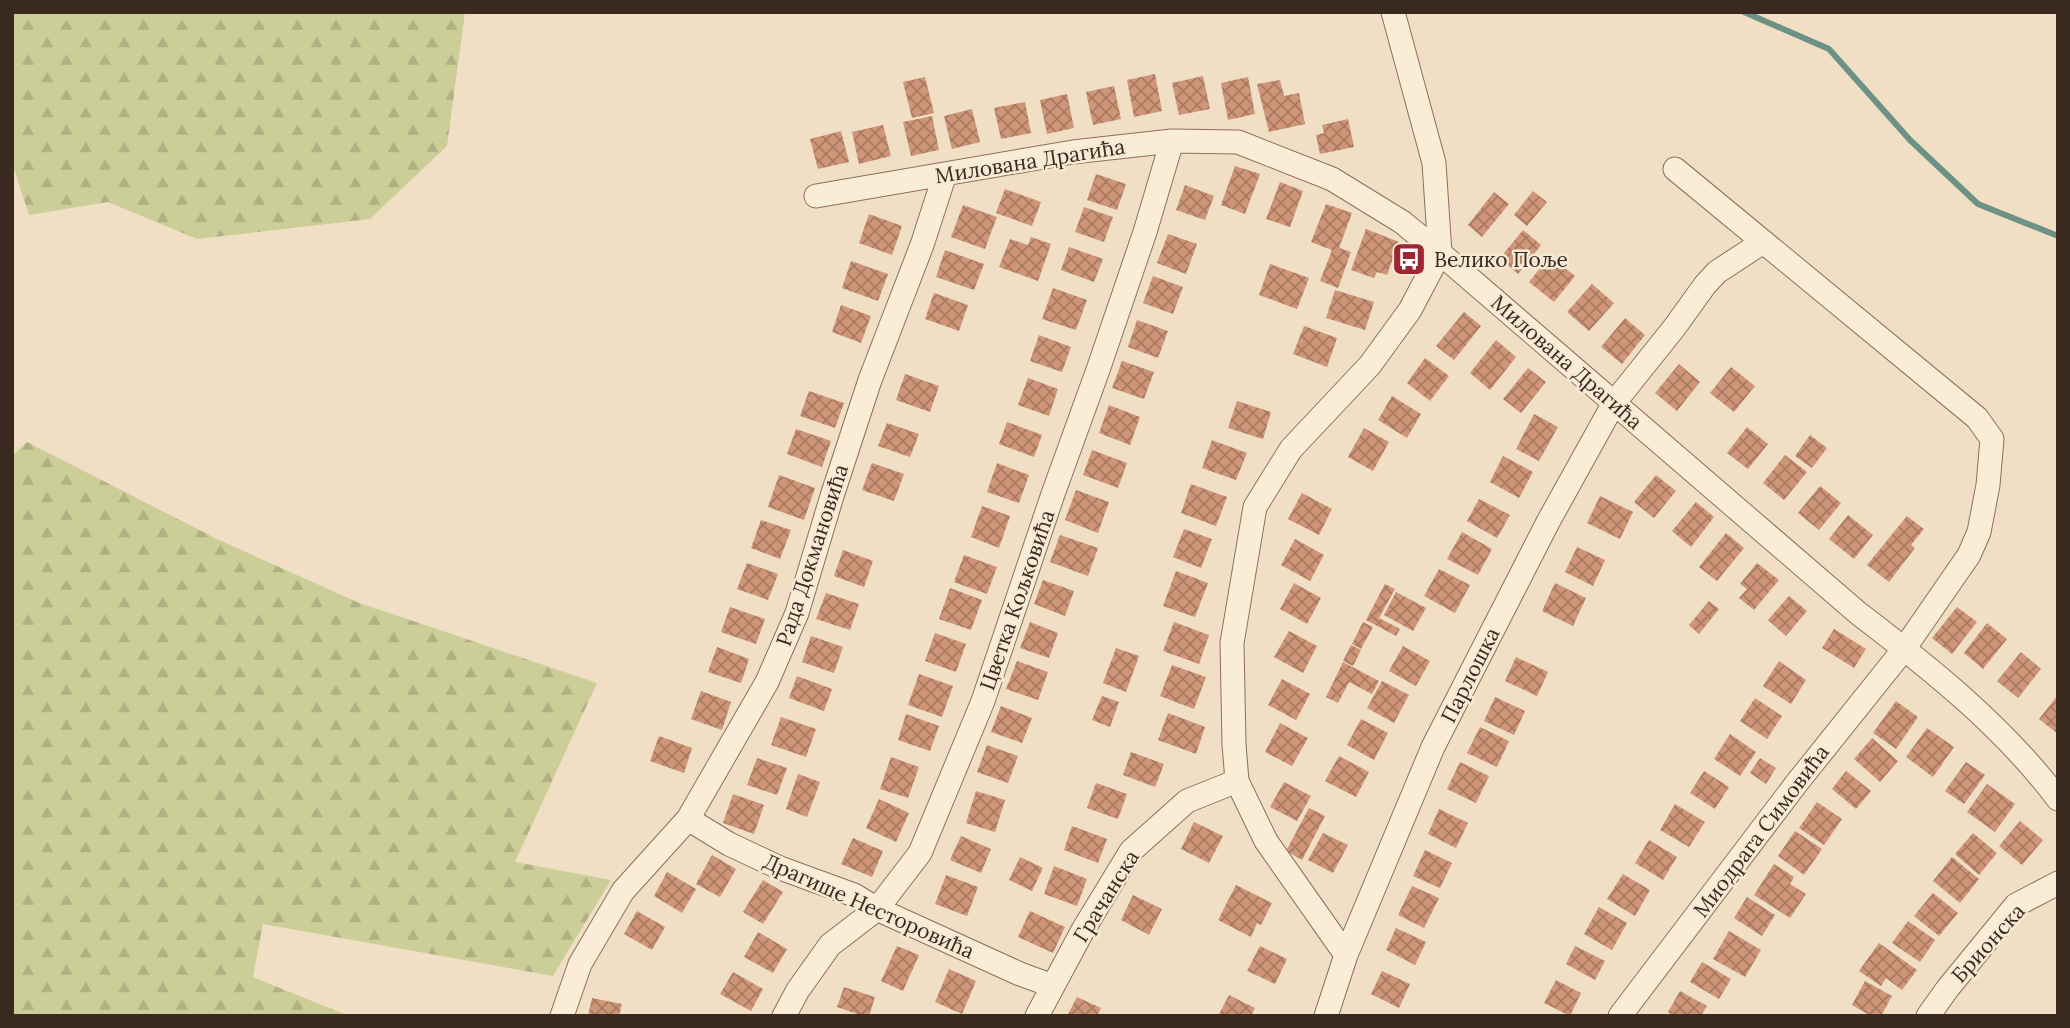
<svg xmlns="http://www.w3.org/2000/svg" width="2070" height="1028" viewBox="0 0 2070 1028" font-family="Lora,serif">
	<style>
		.forest { fill: url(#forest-firs) }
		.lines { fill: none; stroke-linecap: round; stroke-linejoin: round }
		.stream { stroke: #6c9185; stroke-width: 6 }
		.building { fill: url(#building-cross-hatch) }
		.minor-casing { stroke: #8b705a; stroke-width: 25 }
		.minor { stroke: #faedd8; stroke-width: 23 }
		.labels { text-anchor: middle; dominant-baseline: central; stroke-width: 5; stroke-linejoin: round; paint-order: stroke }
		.street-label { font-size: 21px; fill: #3a291e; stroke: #f7ead4 }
		.poi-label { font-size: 21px; fill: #3a291e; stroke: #f7ead4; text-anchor: start }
	</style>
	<defs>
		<pattern id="forest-firs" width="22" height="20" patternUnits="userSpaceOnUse" patternTransform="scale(1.75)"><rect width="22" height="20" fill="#ccce97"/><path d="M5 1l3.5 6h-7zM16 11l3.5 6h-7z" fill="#b0b182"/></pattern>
		<pattern id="building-cross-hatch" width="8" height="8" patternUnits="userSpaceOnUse" patternTransform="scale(1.75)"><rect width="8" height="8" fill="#cf9578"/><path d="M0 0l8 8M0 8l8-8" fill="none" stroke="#a97a62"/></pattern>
	</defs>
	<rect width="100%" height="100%" fill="#f0dfc4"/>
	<path class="forest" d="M12,12H465L447,146L370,219L197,239L108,202L29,215L12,163Z
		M27,442L219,540L357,602L597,683L515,862L611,880L553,976L263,924L253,977L349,1016H12V456Z"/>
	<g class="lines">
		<path class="stream" d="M1744,12L1829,49L1910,140L1978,204L2058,236"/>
	</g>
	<path class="building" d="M1155,74L1162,111L1134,117L1127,80Z
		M1203,76L1210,109L1179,115L1172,83Z
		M925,77L934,113L912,118L903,82Z
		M1248,77L1255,114L1228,120L1221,83Z
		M1280,80L1284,96L1299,93L1305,124L1269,132L1257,84Z
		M1114,86L1121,119L1093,125L1086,92Z
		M1067,94L1074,128L1047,134L1040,100Z
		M1025,102L1031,133L1001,139L994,108Z
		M972,109L980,142L952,149L944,116Z
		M932,116L939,150L911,156L903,122Z
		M1348,119L1354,147L1320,154L1316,135L1324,133L1322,125Z
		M883,125L891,156L859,164L852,132Z
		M841,131L849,162L818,169L810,139Z
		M1235,166L1260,174L1245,214L1221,205Z
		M1096,174L1126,184L1117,210L1087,200Z
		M1280,182L1303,191L1290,227L1266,219Z
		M1185,185L1214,196L1205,220L1176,210Z
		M1005,189L1041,202L1032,226L996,213Z
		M1533,191L1547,202L1527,226L1514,215Z
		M1494,192L1509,204L1482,237L1468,225Z
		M1326,204L1352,213L1339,248L1351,252L1338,288L1320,281L1332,250L1311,242Z
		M963,205L997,217L985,249L951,237Z
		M1084,207L1113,217L1104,242L1075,232Z
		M869,214L902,226L892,255L859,243Z
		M1366,229L1399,242L1387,275L1377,272L1374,278L1351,270Z
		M1523,230L1541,245L1518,274L1500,258Z
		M1168,234L1197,244L1186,274L1157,263Z
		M1031,237L1051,244L1038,281L999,267L1010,239L1028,245Z
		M1069,247L1103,259L1094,282L1061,270Z
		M945,250L984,264L974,290L936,277Z
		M1550,256L1575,276L1554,302L1529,282Z
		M851,261L888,274L878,301L842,288Z
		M1270,264L1309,278L1297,309L1259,295Z
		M1153,276L1183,287L1173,314L1143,303Z
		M1592,284L1614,303L1589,331L1567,312Z
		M1053,288L1087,300L1076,330L1042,319Z
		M1335,290L1374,302L1365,330L1326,318Z
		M934,293L968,305L959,331L925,319Z
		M841,305L871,316L861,343L832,332Z
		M1464,312L1481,326L1454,360L1436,346Z
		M1625,318L1645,335L1622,364L1601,347Z
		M1137,320L1168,331L1158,358L1128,347Z
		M1304,326L1337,338L1327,367L1293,354Z
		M1039,335L1071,347L1062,372L1030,361Z
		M1496,340L1516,357L1490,390L1470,373Z
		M1425,358L1449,376L1430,401L1407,383Z
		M1122,361L1154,372L1144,399L1112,388Z
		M1679,364L1700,382L1677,411L1655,393Z
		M1731,367L1755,386L1734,412L1710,393Z
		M1528,368L1546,382L1521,413L1503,399Z
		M905,374L939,386L930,412L896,400Z
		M1028,378L1058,389L1049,416L1018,405Z
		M809,391L844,403L835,428L800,416Z
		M1392,396L1421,414L1407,438L1378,420Z
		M1237,401L1271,412L1263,439L1228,428Z
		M1109,405L1140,417L1130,445L1099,433Z
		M1534,414L1558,427L1539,461L1516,449Z
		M1007,422L1042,435L1034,457L999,444Z
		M887,423L919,434L910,457L878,446Z
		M1747,427L1768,444L1748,469L1727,453Z
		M1364,428L1389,442L1373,471L1348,457Z
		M796,429L831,441L822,467L787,454Z
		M1810,435L1827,448L1812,468L1795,456Z
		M1212,440L1247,453L1236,480L1202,468Z
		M1092,450L1127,463L1118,488L1083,475Z
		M1785,455L1807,472L1784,500L1763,483Z
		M1503,456L1533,472L1519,498L1490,482Z
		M872,463L904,474L894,501L862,490Z
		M997,463L1029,475L1019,503L987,492Z
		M779,475L815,488L804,520L768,507Z
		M1656,475L1676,491L1654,518L1634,502Z
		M1191,484L1227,497L1216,526L1181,513Z
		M1820,486L1841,503L1819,530L1798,513Z
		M1076,490L1109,502L1098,533L1065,520Z
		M1302,493L1332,509L1319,535L1288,519Z
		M1600,496L1633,512L1620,539L1587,523Z
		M1479,499L1510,515L1497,538L1467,521Z
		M1696,502L1714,517L1691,547L1672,531Z
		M982,506L1010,516L999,548L971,537Z
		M1848,515L1873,535L1854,559L1829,539Z
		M1907,516L1924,529L1911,545L1915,548L1889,582L1867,565Z
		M761,520L791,530L780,559L751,548Z
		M1184,529L1212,539L1201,568L1173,557Z
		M1462,532L1492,549L1478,575L1447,559Z
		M1726,533L1744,548L1717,581L1699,567Z
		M1060,535L1098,548L1088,576L1050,562Z
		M1295,539L1324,555L1310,581L1281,565Z
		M1577,547L1605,560L1593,586L1565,572Z
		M843,550L873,561L864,587L834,576Z
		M964,555L997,567L987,594L954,582Z
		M747,563L778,574L768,600L737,589Z
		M1757,563L1779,580L1754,610L1739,598L1747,589L1740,584Z
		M1439,569L1470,585L1455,613L1424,596Z
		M1176,571L1208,583L1195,617L1163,606Z
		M1043,580L1074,591L1065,616L1034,604Z
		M1294,583L1321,598L1307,624L1280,609Z
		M1555,583L1586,598L1573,626L1542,611Z
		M1385,584L1395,589L1379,618L1400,629L1396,636L1366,620Z
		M950,588L982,600L971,630L939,619Z
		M1396,592L1426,608L1413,631L1384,615Z
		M826,593L859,604L850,630L816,619Z
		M1789,596L1807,611L1786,636L1768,620Z
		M1709,601L1719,609L1699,634L1689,625Z
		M730,607L765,619L756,644L721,632Z
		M1957,607L1977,622L1952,654L1932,638Z
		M1030,622L1058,633L1049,658L1020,648Z
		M1174,622L1209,635L1199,664L1163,651Z
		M1363,622L1373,627L1361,649L1352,644Z
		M1987,623L2007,639L1983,669L1964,653Z
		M1834,629L1866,649L1854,668L1822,648Z
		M1289,631L1317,646L1303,673L1274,657Z
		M935,633L966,644L956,672L925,661Z
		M811,636L843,647L834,673L802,662Z
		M1351,645L1361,650L1353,666L1343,661Z
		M1403,646L1430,661L1416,686L1389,671Z
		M717,647L749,659L741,683L708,672Z
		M1116,648L1139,656L1126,692L1103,683Z
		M2021,652L2041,669L2018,698L1997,681Z
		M1516,657L1548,672L1537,696L1505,681Z
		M1017,661L1048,672L1038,700L1006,689Z
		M1779,661L1806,680L1791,704L1763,686Z
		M1343,662L1379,681L1372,694L1349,682L1338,703L1326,697Z
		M1172,665L1206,677L1194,709L1160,696Z
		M919,674L953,686L942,717L908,705Z
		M797,676L832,689L824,711L789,698Z
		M1282,679L1310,694L1296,720L1268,705Z
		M1382,681L1409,695L1394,723L1367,708Z
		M701,691L731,702L722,730L691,719Z
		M2058,695V734L2039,719Z
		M1102,696L1119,702L1110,727L1092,720Z
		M1495,697L1525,711L1514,735L1484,721Z
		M1755,698L1782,716L1767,739L1740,721Z
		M1896,701L1918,717L1896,749L1873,733Z
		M1001,706L1032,718L1022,743L991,732Z
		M1168,713L1205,727L1196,754L1158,740Z
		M906,714L939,726L930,751L898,740Z
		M781,717L816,729L806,757L771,745Z
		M1361,719L1388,733L1374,760L1347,745Z
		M1280,723L1308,738L1292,766L1265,752Z
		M1480,727L1509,741L1497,767L1467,753Z
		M1927,728L1954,747L1933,777L1906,757Z
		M1730,734L1756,752L1740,776L1714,759Z
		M659,736L692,748L684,773L650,761Z
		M1872,738L1898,761L1880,782L1854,759Z
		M987,745L1018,756L1008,783L977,772Z
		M1131,752L1164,764L1155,787L1123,775Z
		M1339,756L1369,772L1356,797L1325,781Z
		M891,757L919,767L908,798L880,789Z
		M757,758L787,768L777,795L747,785Z
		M1760,758L1776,768L1766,784L1750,773Z
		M1460,762L1489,776L1476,803L1447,789Z
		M1966,762L1985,775L1964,804L1945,791Z
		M1704,771L1729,787L1715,809L1690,793Z
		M1846,771L1871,791L1856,809L1832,789Z
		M798,774L820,782L807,817L786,809Z
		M1284,782L1311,796L1297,821L1270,807Z
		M1096,783L1127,794L1118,819L1087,808Z
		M1987,784L2015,804L1995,832L1967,812Z
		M976,791L1005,800L995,832L966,823Z
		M733,794L764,805L754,834L723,823Z
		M879,799L909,813L896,842L866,828Z
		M1817,802L1842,819L1824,845L1799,828Z
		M1675,804L1705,822L1689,847L1660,830Z
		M1309,808L1325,816L1302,860L1286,851Z
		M1439,809L1468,823L1456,848L1428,834Z
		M2020,821L2043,840L2022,865L1999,846Z
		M1194,822L1223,836L1209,863L1181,849Z
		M1072,826L1107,839L1098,863L1064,850Z
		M1795,831L1822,849L1804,875L1778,856Z
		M1323,833L1348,845L1333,873L1308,860Z
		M1973,833L1997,853L1979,875L1955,854Z
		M961,836L991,849L981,873L950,860Z
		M853,838L883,851L872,877L841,864Z
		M1649,840L1677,857L1663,880L1635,863Z
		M1425,850L1452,863L1440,888L1413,876Z
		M712,855L736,869L720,897L696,884Z
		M1020,857L1043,868L1032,891L1009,880Z
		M1952,857L1979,879L1960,903L1933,881Z
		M1774,864L1794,877L1790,884L1806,894L1790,918L1754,895Z
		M1054,866L1087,879L1077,906L1044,894Z
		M667,872L696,889L682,913L654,896Z
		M1623,874L1650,890L1635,916L1607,899Z
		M946,875L978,887L967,916L935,904Z
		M763,880L783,892L763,924L743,912Z
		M1236,885L1272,903L1261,925L1257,923L1251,937L1218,920Z
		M1412,886L1439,898L1424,928L1398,915Z
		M1933,893L1958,913L1939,936L1914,916Z
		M1133,895L1162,909L1149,935L1121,920Z
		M1747,897L1775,915L1762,936L1734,918Z
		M1599,907L1627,923L1612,950L1584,934Z
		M637,911L665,927L652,950L624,934Z
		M1030,911L1065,927L1053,953L1018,937Z
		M1908,921L1935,940L1920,962L1892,943Z
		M1396,928L1426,942L1415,965L1386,950Z
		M1729,931L1761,950L1745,977L1713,959Z
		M758,932L787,949L773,973L744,957Z
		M1879,943L1917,970L1902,990L1886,978L1881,986L1859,971Z
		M897,946L919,955L903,991L881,981Z
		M1260,946L1287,959L1275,984L1247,971Z
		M1575,946L1605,961L1595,980L1566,964Z
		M1702,962L1731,979L1719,999L1690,982Z
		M949,969L976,981L962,1014L935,1002Z
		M1382,971L1410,984L1399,1008L1371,994Z
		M733,972L763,989L751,1011L720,994Z
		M1556,980L1581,993L1570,1016L1544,1003Z
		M1865,981L1892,996L1881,1016H1871L1852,1005Z
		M844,987L875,997L869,1016H863L837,1007Z
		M1680,991L1707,1006L1701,1016H1674L1668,1012Z
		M1229,995L1255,1008L1251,1016H1218Z
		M1077,997L1101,1008L1097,1016H1067Z
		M592,998L622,1004L619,1016H588Z"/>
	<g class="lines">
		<g class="minor-casing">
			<path id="minor" d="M816,196L1073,152L1172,141L1238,142L1332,179L1402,222L1440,253L1858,613C1930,668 2003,726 2058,799
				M688,819L729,844L780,868L854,895L877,909L1020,974L1053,986
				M1346,955L1433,747L1548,522L1614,403L1674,328L1705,285L1717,272L1763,242
				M562,1016L580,964L623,891L688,819L767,682L797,613L832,496L870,380L922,245L945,174
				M784,1016L798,990L830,945L877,909L920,853L983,701L1053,494L1099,367L1145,232L1172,141
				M1037,1016L1083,930L1131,851L1187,801L1237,781
				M1326,1016L1346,955L1266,841L1237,781L1234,744L1232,643L1255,507L1291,449L1370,365L1410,310L1440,253L1434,163L1393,12
				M1620,1016L1796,784L1904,649L1969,555L1979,532L1988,485L1992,439L1977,418L1675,169
				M1928,1016L1948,988L2016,905L2058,883"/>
		</g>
		<use href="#minor" class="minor"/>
	</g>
	<defs>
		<g id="bus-square" transform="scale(1.75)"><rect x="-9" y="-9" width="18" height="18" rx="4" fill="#9c2732" stroke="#f7ead4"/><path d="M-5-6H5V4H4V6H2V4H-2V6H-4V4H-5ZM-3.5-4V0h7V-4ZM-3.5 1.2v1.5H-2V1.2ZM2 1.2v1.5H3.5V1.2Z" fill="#fff"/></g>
	</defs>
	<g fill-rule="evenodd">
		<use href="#bus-square" x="1409" y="259"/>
	</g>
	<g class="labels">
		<g class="street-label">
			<text transform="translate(1030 161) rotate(-9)">Милована Драгића</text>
			<text transform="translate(1567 362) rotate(41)">Милована Драгића</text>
			<text transform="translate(812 555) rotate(-72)">Рада Докмановића</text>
			<text transform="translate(1017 600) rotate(-71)">Цветка Кољковића</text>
			<text transform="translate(1470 675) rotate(-63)">Парлошка</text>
			<text transform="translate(1761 831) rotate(-53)">Миодрага Симовића</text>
			<text transform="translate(1106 896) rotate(-58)">Грачанска</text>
			<text transform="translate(869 906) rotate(24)">Драгише Несторовића</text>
			<text transform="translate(1988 943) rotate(-48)">Брионска</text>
		</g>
		<g class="poi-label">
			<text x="1434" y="259">Велико Поље</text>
		</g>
	</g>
	<rect width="2070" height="1028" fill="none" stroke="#3a291e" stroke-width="28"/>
</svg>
